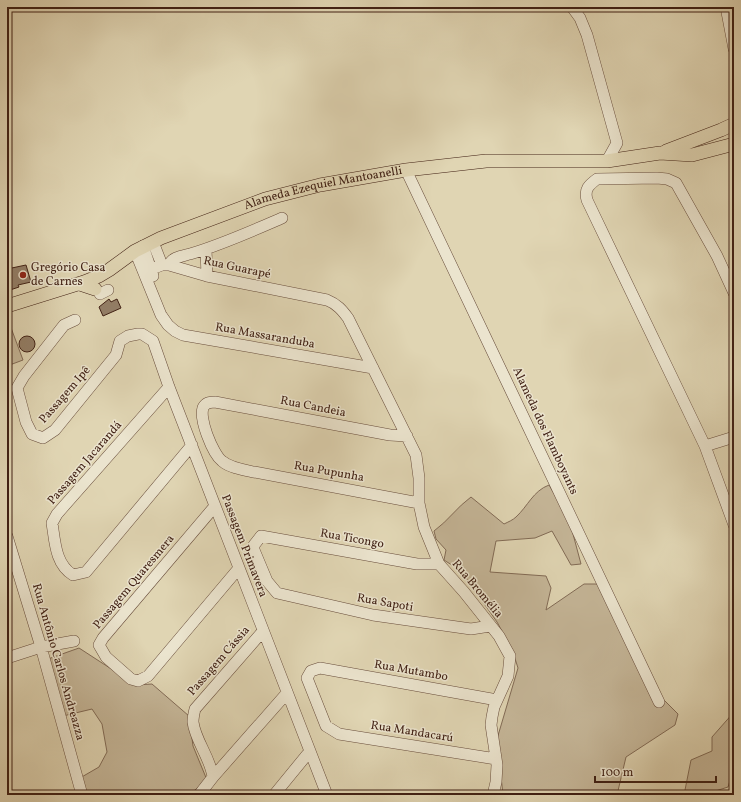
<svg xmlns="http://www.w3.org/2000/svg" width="741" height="802" viewBox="0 0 741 802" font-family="Vollkorn,serif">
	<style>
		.green { fill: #c5b698; stroke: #826b56 }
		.building { fill: #937e67; stroke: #402014 }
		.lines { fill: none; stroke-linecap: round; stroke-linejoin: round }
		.minor-casing { stroke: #684d3c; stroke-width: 12 }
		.major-casing { stroke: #402014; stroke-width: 14 }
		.minor { stroke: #ebe4ce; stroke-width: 11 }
		.major { stroke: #e0d5b3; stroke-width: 13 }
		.poi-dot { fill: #8f2418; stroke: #ebe4ce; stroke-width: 1.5 }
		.labels { text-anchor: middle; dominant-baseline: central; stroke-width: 3; stroke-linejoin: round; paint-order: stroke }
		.street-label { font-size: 12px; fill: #402014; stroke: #ebe4ce }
		.poi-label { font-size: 12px; fill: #402014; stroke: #ebe4ce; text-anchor: start }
	</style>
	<rect width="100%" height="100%" fill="#e0d5b3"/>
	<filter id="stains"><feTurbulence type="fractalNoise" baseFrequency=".005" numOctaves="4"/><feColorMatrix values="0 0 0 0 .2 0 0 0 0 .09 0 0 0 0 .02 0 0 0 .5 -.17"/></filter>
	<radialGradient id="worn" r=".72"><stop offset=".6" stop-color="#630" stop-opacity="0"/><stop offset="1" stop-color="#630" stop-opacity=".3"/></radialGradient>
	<path class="green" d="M7,317L23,360L7,366Z
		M549,485L569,519L581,564L571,565L552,531L535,538L496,541L490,572L546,576L551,588L546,610L584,584H598L647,683L678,714L675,725L626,757L617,795H503L497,739L518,668L512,649L497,622L461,571L444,560L446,550L436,539L434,531C448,521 457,507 471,497L504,524C508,522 513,520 516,517C528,506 533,491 549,485Z
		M79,648L136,685L152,684L189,716L193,746L207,780L189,795H85L80,778L99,767L107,752L102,724L92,709L63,716L48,659Z
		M734,712V768L728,787L703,795H684L691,760L712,751V737Z"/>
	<path class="building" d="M26,265L31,282L18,285L19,287L7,291V269Z
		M109,299L111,302L117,299L121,308L103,316L99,307Z
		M19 344a8 8 0 1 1 16 0a8 8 0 1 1-16 0Z"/>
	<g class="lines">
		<g class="minor-casing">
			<path id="minor" d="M572,7L580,18L587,35L617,143L607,161
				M726,7L734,49
				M406,170L659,702
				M153,242L162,265
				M143,246L153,276
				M206,249L207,276
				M135,251L161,315L168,325L175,331L183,335L373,368
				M169,265C172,257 182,256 190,254C221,245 252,231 282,218
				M144,272L162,265H169L207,276L327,300C337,304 342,310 348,318L416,455L419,478V503L424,527L439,564L464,592L499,636L510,656L508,676L494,707L492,717L491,725L497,765L496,782L493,795
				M734,293L717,256L676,183L667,179L657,178L597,179C589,185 584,189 587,200L705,446L734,525
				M100,294L108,290
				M75,320L64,325L24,376L17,388L26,422L32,434L43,438L55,430L116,355L120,341L128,336L138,334H142L153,341L169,387L327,795
				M169,387L57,514L52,523C55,541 55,564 73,575L86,572L192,445
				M407,436L390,435L215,402C211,402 207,402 204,406C197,416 213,454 222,461C230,468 244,470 254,472L419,503
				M705,446L734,437
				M215,506L103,638L99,645L106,657L131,679L138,681L148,676L239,568
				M7,536L41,647L82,795
				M439,564H417L261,536L254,545V550L267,581L277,593L373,615L471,629L490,626
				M7,658L41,647L74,641
				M496,759L339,734L326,726L307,678L311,671L320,668L497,700
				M213,777C210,757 195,740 193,722C193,718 194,713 195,709L263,631
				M199,795L213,777L287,693
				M274,795L310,751"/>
		</g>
		<g class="major-casing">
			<g id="major">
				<path d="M666,151L721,130L734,124"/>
				<path d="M80,284L95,289"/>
				<path id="s1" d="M7,306L84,282L99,276L109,270L135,251L161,238L265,199L320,185L406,170L486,161H607L660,153L692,155L734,144"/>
			</g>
		</g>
		<use href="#minor" class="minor"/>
		<use href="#major" class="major"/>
	</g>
	<circle class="poi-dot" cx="23" cy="275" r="4"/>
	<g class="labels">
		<g class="street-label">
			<text stroke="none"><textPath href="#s1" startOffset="340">Alameda Ezequiel Mantoanelli</textPath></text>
			<text transform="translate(237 268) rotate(12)">Rua Guarapé</text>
			<text transform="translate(265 336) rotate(10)">Rua Massaranduba</text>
			<text transform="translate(65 395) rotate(-49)">Passagem Ipê</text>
			<text transform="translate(313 407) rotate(11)">Rua Candeia</text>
			<text transform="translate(545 431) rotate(65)">Alameda dos Flamboyants</text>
			<text transform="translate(85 463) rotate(-49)">Passagem Jacarandá</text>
			<text transform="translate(329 472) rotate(10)">Rua Pupunha</text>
			<text transform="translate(352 539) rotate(10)">Rua Ticongo</text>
			<text transform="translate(244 546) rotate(69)">Passagem Primavera</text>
			<text transform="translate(134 582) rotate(-50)">Passagem Quaresmera</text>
			<text transform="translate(477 589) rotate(50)">Rua Bromélia</text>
			<text transform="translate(385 603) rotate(10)">Rua Sapoti</text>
			<text transform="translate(219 661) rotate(-49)">Passagem Cássia</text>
			<text transform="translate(58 662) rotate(74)">Rua Antônio Carlos Andreazza</text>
			<text transform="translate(411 671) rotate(10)">Rua Mutambo</text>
			<text transform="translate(412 732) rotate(9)">Rua Mandacarú</text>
		</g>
		<g class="poi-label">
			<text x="31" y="268">Gregório Casa<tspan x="31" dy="14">de Carnes</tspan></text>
		</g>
	</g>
	<rect width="741" height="802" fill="none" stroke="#e0d5b3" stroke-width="24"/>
	<rect x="8" y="8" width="725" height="786" fill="none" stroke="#402014" stroke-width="2"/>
	<rect x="12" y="12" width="717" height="778" fill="none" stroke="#402014"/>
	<path d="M595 776v6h121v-6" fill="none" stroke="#402014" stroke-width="2"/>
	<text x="601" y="776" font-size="12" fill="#402014" stroke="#ebe4ce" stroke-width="3" paint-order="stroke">100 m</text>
	<rect width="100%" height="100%" filter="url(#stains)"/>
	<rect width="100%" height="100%" fill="url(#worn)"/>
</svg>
